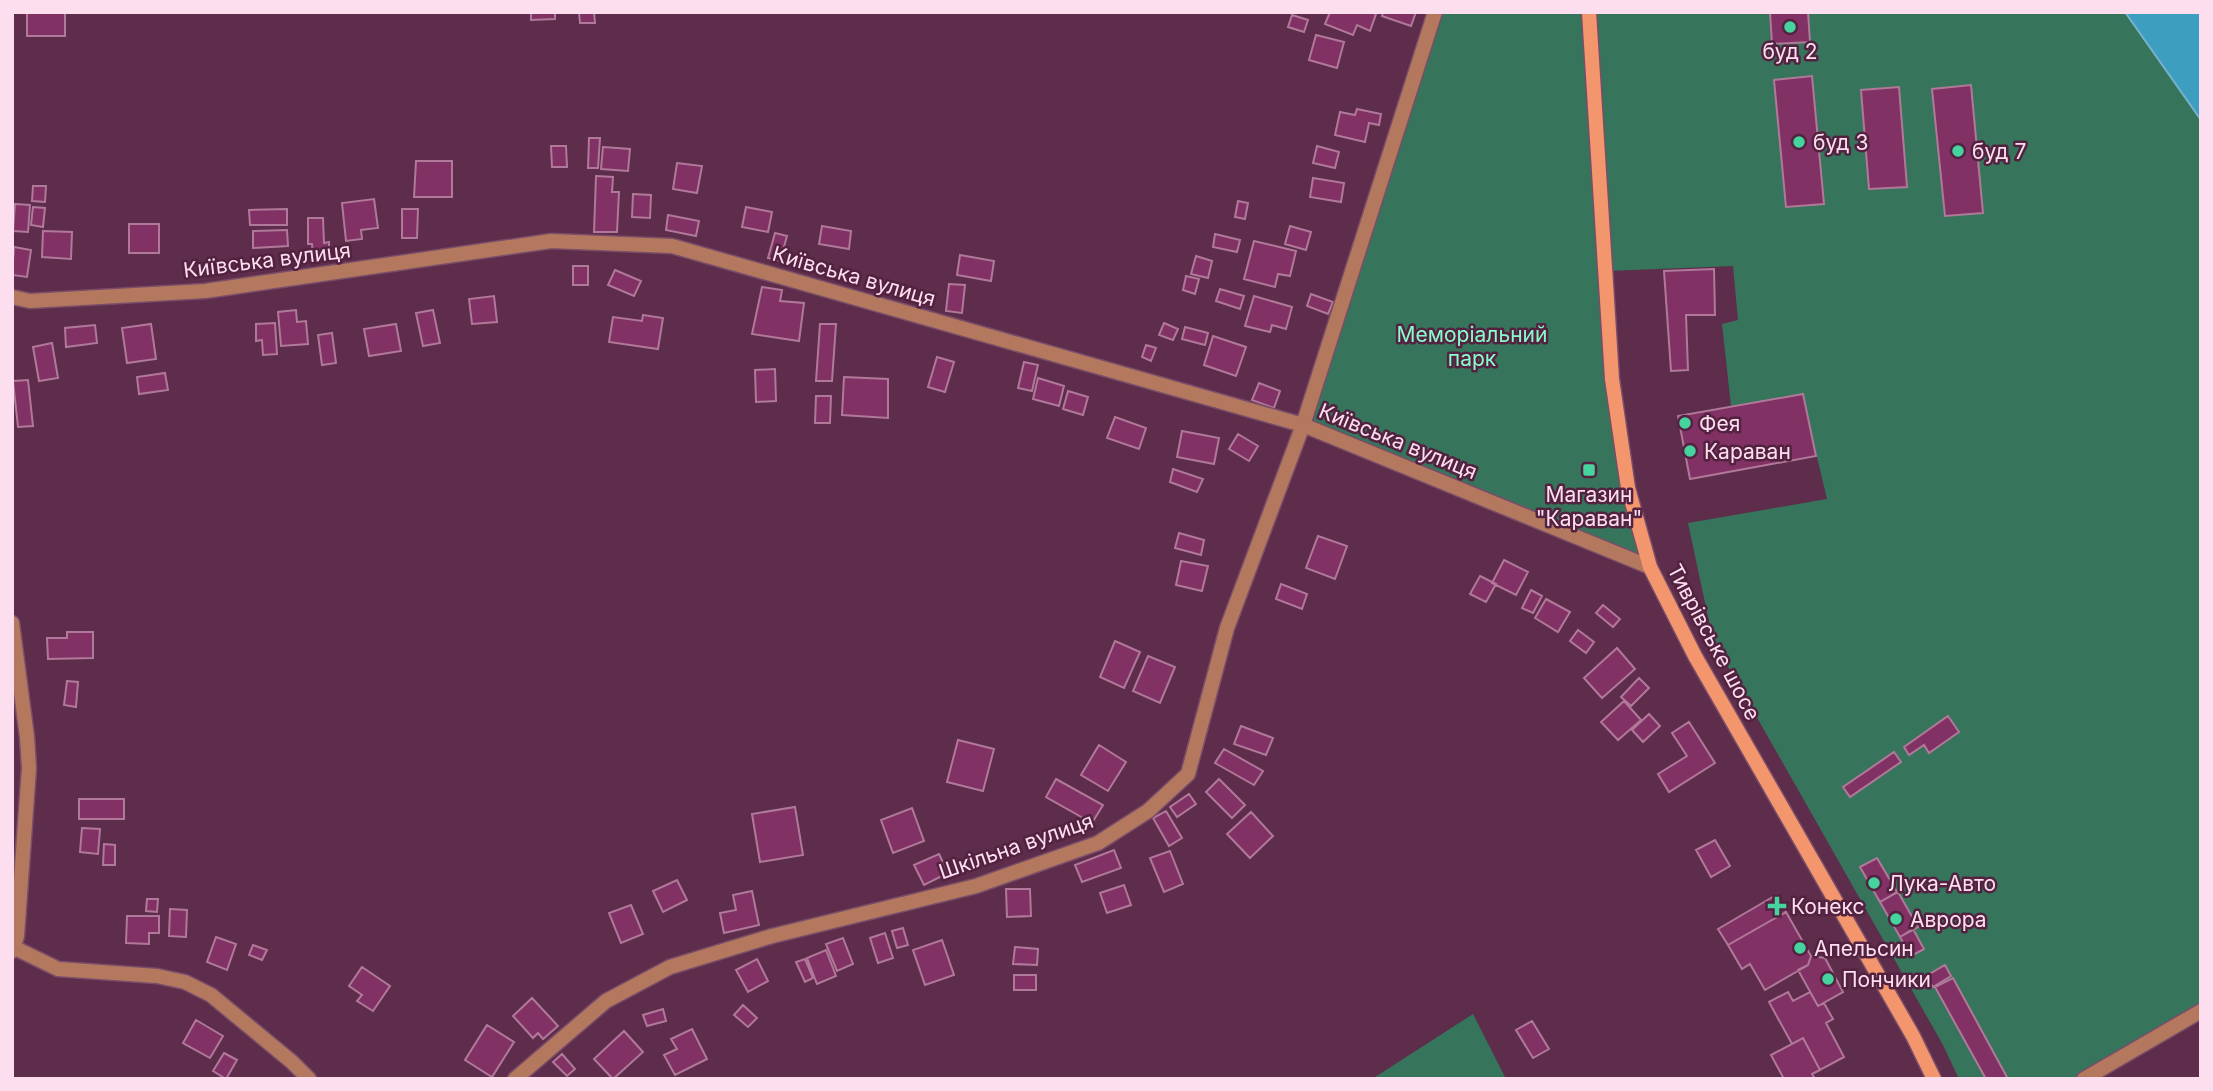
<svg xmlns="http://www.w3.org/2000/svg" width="2213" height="1091" viewBox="0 0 2213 1091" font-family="Inter,sans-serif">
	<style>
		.green { fill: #36755b }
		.water { fill: #3e9ebf; stroke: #77b1cd; stroke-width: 2 }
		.building { fill: #813164; stroke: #b07999; stroke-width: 2 }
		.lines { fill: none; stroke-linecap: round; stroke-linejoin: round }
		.minor-casing { stroke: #7a4d69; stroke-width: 17 }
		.secondary-casing { stroke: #7a4d69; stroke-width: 17 }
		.minor { stroke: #b4785f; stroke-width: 14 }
		.secondary { stroke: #f4966d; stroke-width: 14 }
		.poi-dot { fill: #46d49e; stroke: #522240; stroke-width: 2.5 }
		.labels { text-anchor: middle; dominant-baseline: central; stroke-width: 5; stroke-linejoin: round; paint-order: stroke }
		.poi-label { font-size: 21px; fill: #fddeef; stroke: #522240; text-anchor: start }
		.street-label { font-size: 21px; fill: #fddeef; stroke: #522240 }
		.park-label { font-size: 21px; fill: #89fac9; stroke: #522240 }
	</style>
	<rect width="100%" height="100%" fill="#5d2d4b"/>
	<path class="green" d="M1435,12H2125L2201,120V1011L2084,1079H1959L1943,1045L1713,640L1688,523L1827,499L1802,394L1731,406L1722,324L1738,320L1733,266L1606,271L1612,379L1650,567L1303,425Z
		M1473,1014L1506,1079H1372Z"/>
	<path class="water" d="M2125,12H2201V120Z"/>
	<path class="building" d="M531,12H555V19L531,20Z
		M579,12H594L595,23H580Z
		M1330,12H1371L1376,14L1370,31L1357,25L1353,35L1325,24Z
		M1383,12H1416L1411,26L1382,16Z
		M1770,12H1808L1810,42L1772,44Z
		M27,13H65V36H27Z
		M1292,15L1308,20L1304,32L1288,27Z
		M1316,35L1344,42L1337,68L1309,60Z
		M1812,76L1824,204L1786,207L1774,80Z
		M1971,85L1983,213L1945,216L1932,89Z
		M1899,87L1907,187L1869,189L1861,90Z
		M1357,109L1381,114L1379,125L1369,123L1365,142L1335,135L1340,112L1355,115Z
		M589,138H600L598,168H588Z
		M551,146H566L567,167H552Z
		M1317,146L1339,152L1335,168L1313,163Z
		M603,147L630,149L628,171L601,169Z
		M416,161H452V197H414Z
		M677,163L702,166L697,193L673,189Z
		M596,176L613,177L612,192H619L617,232H594Z
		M1313,178L1344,183L1341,202L1310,197Z
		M33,186H46L45,202L32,201Z
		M633,194L651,195L650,218L632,217Z
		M374,199L378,228L361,230L362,239L346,241L342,203Z
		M1238,201L1248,203L1245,219L1235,217Z
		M15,204L30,205L28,232L13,231Z
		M33,207L45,208L43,227L31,225Z
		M746,207L772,212L768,232L742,227Z
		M287,209V225H250L249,210Z
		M402,209H418L417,238H402Z
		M668,215L699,221L696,236L666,230Z
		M308,218H323L324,243L329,242V255L313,256L312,244H308Z
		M129,224H159V253H129Z
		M822,226L851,231L849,249L819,244Z
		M1290,226L1311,232L1306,250L1285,244Z
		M287,230L288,246L253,248V231Z
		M43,231L72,232L71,259L42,257Z
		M775,233L787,236L780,261L768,258Z
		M1215,234L1240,240L1237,252L1213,247Z
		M1254,241L1296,251L1290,276L1278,274L1275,287L1244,279Z
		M14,247L31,250L27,277L12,275Z
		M960,255L994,261L991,281L957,275Z
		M1196,256L1212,261L1208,278L1191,274Z
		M573,266H588V285H573Z
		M1714,269L1715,315H1686L1688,370L1671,371L1664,271Z
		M615,270L641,281L634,296L608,285Z
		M1186,276L1199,279L1195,294L1183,290Z
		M949,284L965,285L962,313L946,311Z
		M762,287L782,290L780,301L804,303L799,341L752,334Z
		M1220,289L1244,296L1240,309L1216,301Z
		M1311,294L1333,302L1328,314L1307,306Z
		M494,296L497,322L472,324L469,299Z
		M1254,296L1292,307L1286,329L1272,325L1270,332L1245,326Z
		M296,310L297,322L306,321L308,344L281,346L278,312Z
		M433,310L440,343L423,346L416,313Z
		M643,315L663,318L658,349L609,342L613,317L642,321Z
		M275,323L277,354L263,355L262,340L256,341V324Z
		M1164,323L1178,329L1173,340L1159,335Z
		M151,324L156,359L127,363L122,328Z
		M396,324L401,351L369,356L364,329Z
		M820,324H836L832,381H816Z
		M95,325L97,343L66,347L65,328Z
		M1185,327L1208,333L1205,345L1182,339Z
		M332,333L336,363L322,365L318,335Z
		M1213,336L1246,347L1236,376L1204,365Z
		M52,343L58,378L39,381L33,347Z
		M1146,345L1156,348L1151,361L1142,357Z
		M937,357L954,362L945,392L928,387Z
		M1024,362L1038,365L1032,391L1018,388Z
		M775,369L776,401L756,402L755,370Z
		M165,373L168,390L139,394L137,377Z
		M844,377L888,379V418L842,415Z
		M1038,378L1064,386L1059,406L1033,399Z
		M28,380L33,426L18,427L13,381Z
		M1259,383L1280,391L1274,408L1252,400Z
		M1068,391L1088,397L1083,415L1063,409Z
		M1803,394L1816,456L1690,479L1678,416Z
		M816,396H831L830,423H815Z
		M1115,417L1146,428L1139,449L1107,438Z
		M1182,431L1219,438L1214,464L1177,457Z
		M1238,434L1258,446L1249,461L1229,449Z
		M1173,469L1203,479L1197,492L1170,482Z
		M1179,533L1204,540L1201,555L1175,548Z
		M1318,536L1347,546L1335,579L1306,568Z
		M1504,560L1528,572L1516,595L1492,583Z
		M1181,561L1208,566L1202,591L1176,585Z
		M1480,576L1496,584L1486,602L1470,594Z
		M1281,584L1307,594L1302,609L1276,599Z
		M1531,590L1542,596L1533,613L1522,608Z
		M1546,599L1570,612L1558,632L1535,618Z
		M1603,605L1620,619L1613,627L1596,613Z
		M1578,630L1594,642L1586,653L1570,641Z
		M67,632H93V658L48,659L47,638H67Z
		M1115,641L1140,652L1124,688L1100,677Z
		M1617,648L1635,669L1602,698L1584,678Z
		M1148,656L1175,667L1160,703L1133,691Z
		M1639,678L1649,688L1631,706L1621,697Z
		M67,681L78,682L76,707L64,705Z
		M1624,701L1641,720L1618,740L1601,722Z
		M1649,714L1660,726L1643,742L1632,730Z
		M1948,716L1959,732L1929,753L1924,745L1909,755L1904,747Z
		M1689,722L1715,763L1669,792L1658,774L1687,756L1672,733Z
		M1241,726L1273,738L1266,755L1234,744Z
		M958,740L994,749L983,791L947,782Z
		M1099,745L1126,762L1108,791L1081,775Z
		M1224,749L1263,771L1254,785L1215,763Z
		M1894,752L1901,762L1850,797L1843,787Z
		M1056,779L1103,805L1092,823L1046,797Z
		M1219,779L1245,805L1232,818L1206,792Z
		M1189,794L1196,804L1177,817L1170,807Z
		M79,799H124V819H79Z
		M795,807L803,855L760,862L752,814Z
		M912,808L924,841L893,853L881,820Z
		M1166,811L1182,838L1169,846L1153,818Z
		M1251,812L1273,836L1250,858L1227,834Z
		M82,828L100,829L98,854L80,852Z
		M1715,840L1730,866L1711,877L1696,850Z
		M104,844L115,845V865H103Z
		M1114,850L1121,868L1082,882L1075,865Z
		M1170,851L1183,884L1164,892L1150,858Z
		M939,854L948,873L924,885L914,865Z
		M1877,858L1897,892L1880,902L1860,867Z
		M677,880L687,900L663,912L653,891Z
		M1124,885L1131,905L1107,913L1100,893Z
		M1006,889H1030L1031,916L1007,917Z
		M752,891L759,925L724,933L720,913L736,910L733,895Z
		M1898,892L1918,927L1900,937L1880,902Z
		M1776,895L1786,912L1728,945L1718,929Z
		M147,899H158L157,912L146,911Z
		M631,905L643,934L621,943L609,913Z
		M170,909L187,910L186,937L169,936Z
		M1786,912L1811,956L1808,965L1765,990L1750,964L1742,969L1728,945Z
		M127,916H159V933H149V944L126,943Z
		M903,928L908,945L897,948L892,931Z
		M1913,929L1924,949L1911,956L1900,937Z
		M885,933L893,958L878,963L870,938Z
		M216,937L236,944L227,970L207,962Z
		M843,938L853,964L837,971L826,944Z
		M942,940L954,975L925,985L913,950Z
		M253,945L267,950L262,960L249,955Z
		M1015,947L1038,949L1037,965L1013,964Z
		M826,950L836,976L817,984L807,958Z
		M1811,956L1825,958L1843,992L1818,1006L1798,970L1808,965Z
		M757,959L768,981L748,992L736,970Z
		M805,959L813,978L805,982L796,962Z
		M1945,965L1951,976L1933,987L1926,976Z
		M362,967L390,986L373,1011L357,1001L362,995L349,986Z
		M1014,975H1036V990H1014Z
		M1953,978L2008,1079H1986L1935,987Z
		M1788,992L1793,1001L1810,992L1818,1006L1824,1003L1833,1019L1826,1023L1844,1057L1820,1070L1803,1038L1792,1044L1769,1002Z
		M532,998L558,1026L543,1039L538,1033L533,1038L513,1016Z
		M743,1005L757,1018L748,1027L734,1015Z
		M663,1009L666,1021L647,1026L643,1015Z
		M196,1020L223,1036L210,1058L183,1043Z
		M1532,1021L1549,1049L1533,1058L1516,1030Z
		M487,1025L514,1042L492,1077L465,1060Z
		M692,1029L707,1059L675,1075L664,1055L677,1049L671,1039Z
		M624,1031L643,1052L613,1079L594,1059Z
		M1803,1038L1820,1070L1812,1074L1815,1079H1784L1771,1055Z
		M224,1053L237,1060L226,1079L213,1071Z
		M562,1054L575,1069L567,1076L553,1062Z"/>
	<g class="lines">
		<g class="minor-casing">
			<path id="minor" d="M12,297L30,301L205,291L551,241L672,246L1303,425L1650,567
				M12,623L27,737L29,768L17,936L12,951
				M15,948L58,969L157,976L185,982L211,995L292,1062L309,1079
				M515,1079L606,1001L670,967L772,936L976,886L1098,843L1148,811L1188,774L1227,628L1303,425L1435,12
				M2084,1079L2201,1011"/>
		</g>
		<g class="secondary-casing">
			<path id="secondary" d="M1589,12L1612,379L1628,488L1650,567L1695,656L1913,1036L1934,1079"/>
		</g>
		<use href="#minor" class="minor"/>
		<use href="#secondary" class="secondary"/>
	</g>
	<g class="poi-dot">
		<circle cx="1790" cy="27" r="7"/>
		<circle cx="1799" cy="142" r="7"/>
		<circle cx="1958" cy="151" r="7"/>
		<circle cx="1685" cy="423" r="7"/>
		<circle cx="1690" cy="451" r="7"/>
		<rect x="1582" y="463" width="14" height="14" rx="3.5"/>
		<circle cx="1874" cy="883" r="7"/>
		<path d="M1773.5 895.5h7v7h7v7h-7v7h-7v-7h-7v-7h7z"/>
		<circle cx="1896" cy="919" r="7"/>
		<circle cx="1800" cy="948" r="7"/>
		<circle cx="1828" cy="979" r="7"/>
	</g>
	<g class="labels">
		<g class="poi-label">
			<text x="1790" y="51" text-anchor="middle">буд 2</text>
			<text x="1813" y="142">буд 3</text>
			<text x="1972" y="151">буд 7</text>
			<text x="1699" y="423">Фея</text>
			<text x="1704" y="451">Караван</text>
			<text x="1589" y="494" text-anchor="middle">Магазин<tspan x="1589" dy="24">"Караван"</tspan></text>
			<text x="1888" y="883">Лука-Авто</text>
			<text x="1791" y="906">Конекс</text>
			<text x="1910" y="919">Аврора</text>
			<text x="1814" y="948">Апельсин</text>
			<text x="1842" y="979">Пончики</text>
		</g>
		<g class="street-label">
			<text transform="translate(267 260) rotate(-7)">Київська вулиця</text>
			<text transform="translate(854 276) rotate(16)">Київська вулиця</text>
			<text transform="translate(1398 441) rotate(22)">Київська вулиця</text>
			<text transform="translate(1714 642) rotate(62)">Тиврівське шосе</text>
			<text transform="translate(1016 846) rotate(-19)">Шкільна вулиця</text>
		</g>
		<g class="park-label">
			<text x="1472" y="334">Меморіальний<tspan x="1472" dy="24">парк</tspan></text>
		</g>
	</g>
	<rect width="2213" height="1091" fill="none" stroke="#fddeef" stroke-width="28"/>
</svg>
